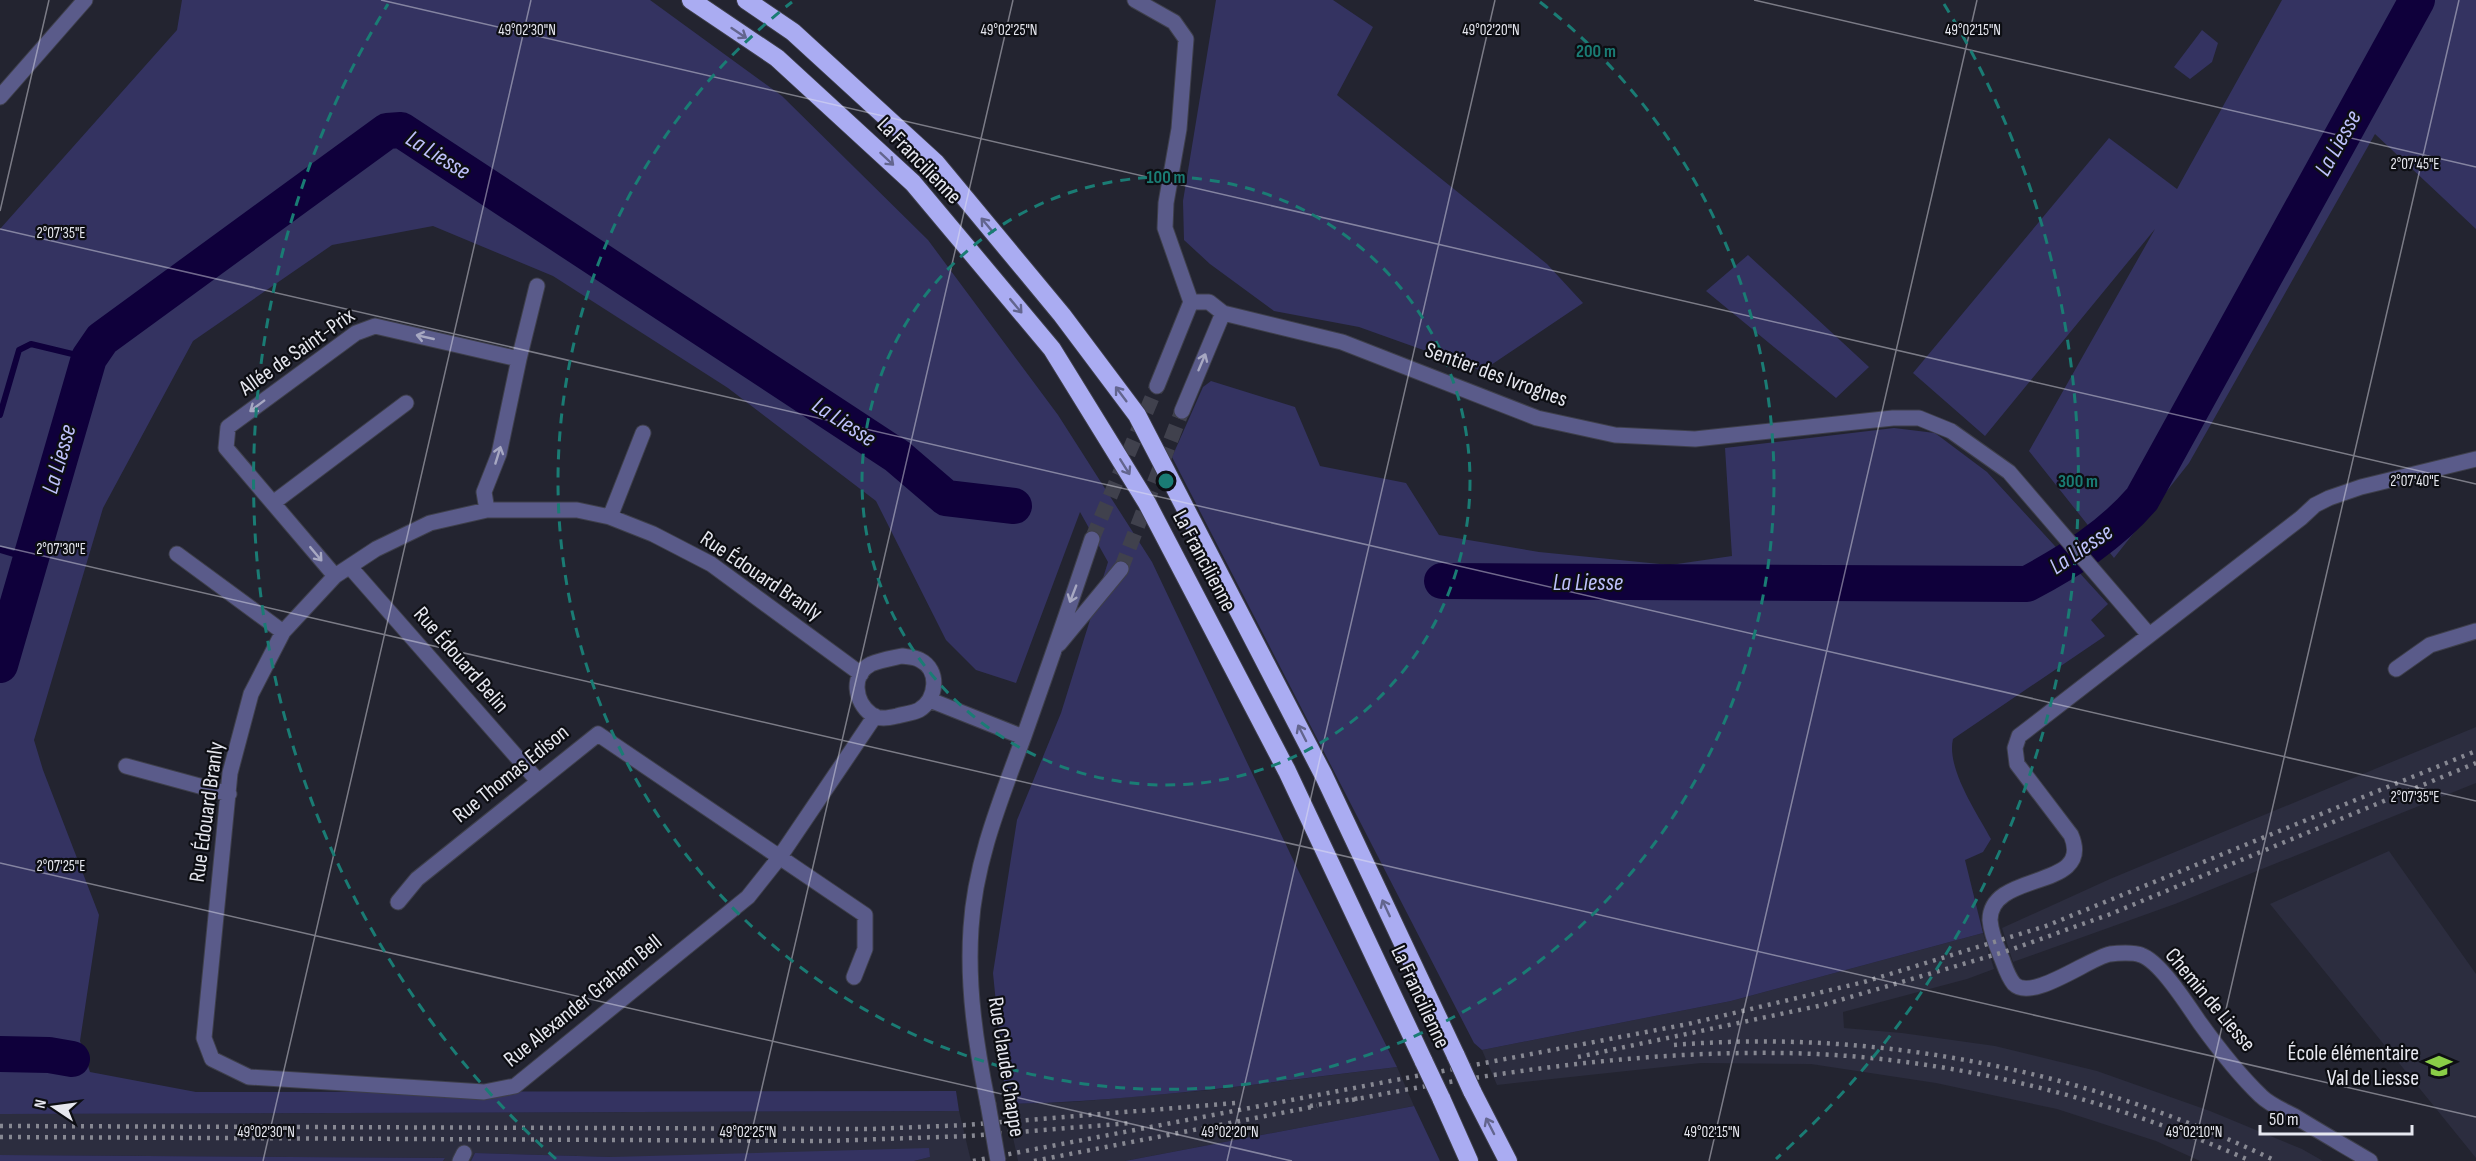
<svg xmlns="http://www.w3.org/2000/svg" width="2476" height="1161" viewBox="0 0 2476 1161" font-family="'Sofia Sans Condensed',sans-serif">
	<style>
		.built { fill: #2c2d3f }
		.green { fill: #343361 }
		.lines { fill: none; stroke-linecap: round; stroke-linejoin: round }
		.stream { stroke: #0f003b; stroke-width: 6 }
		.river { stroke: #0f003b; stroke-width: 36 }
		.minor-tunnel { stroke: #40414d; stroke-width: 15; stroke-dasharray: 15 8; stroke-linecap: butt }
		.minor-casing { stroke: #3e3f4b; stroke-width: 17 }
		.highway-casing { stroke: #3e3f4b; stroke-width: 20 }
		.minor { stroke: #5a5b8a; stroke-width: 15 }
		.highway { stroke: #aaacf2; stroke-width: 18 }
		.rail { stroke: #878892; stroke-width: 4.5; stroke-dasharray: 3 6; stroke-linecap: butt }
		.minor-bridge-casing { stroke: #3e3f4b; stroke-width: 17; stroke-linecap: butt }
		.highway-bridge-casing { stroke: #3e3f4b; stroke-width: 20; stroke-linecap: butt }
		.minor-bridge { stroke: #5a5b8a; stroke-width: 15 }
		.highway-bridge { stroke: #aaacf2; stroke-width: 18 }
		.oneway { stroke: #63658e }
		.oneway2 { stroke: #a7a8c2 }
		.ticks { fill: none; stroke: #e6e7ef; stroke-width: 1.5; stroke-opacity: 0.45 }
		.ring { fill: none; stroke: #1a7c74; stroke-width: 3; stroke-dasharray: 10 8 }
		.labels { text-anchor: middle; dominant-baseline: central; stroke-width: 4.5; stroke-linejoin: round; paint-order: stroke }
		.street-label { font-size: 22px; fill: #e6e7ef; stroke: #0d0e13 }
		.poi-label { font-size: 22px; fill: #e6e7ef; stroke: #0d0e13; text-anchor: end }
		.water-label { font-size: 24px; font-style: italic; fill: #bec1fb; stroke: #0d0e13 }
		.ticks-label { font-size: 15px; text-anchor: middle; fill: #e6e7ef; stroke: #0d0e13; stroke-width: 4.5; stroke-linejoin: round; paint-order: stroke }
		.centre { fill: #1a7c74; stroke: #0d0e13; stroke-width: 3 }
		.ring-label { font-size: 18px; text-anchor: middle; font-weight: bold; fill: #1a7c74; stroke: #0d0e13; stroke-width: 4.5; stroke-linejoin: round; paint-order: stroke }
	</style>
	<rect width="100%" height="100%" fill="#232430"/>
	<path class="built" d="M2476,727V783L2175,904L2013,962L2002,928L2110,879Z
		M2389,851L2476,974V1158L2270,904Z
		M1983,933L1994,969L1967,979L1843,1012L1844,1028L1902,1033L1995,1046L2097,1071L2210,1111L2302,1149L2323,1161H2200L2156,1141L2057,1109L1936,1083L1811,1064L1701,1063L1497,1085L1482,1050L1731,1001Z
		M1397,1067L1414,1106L1125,1161H1018L1006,1104L1073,1102L1211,1090Z
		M959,1111L971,1161H914L930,1157H612L475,1153L471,1161H443L445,1158L0,1155V1114Z"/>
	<path class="green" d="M182,0H650L782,96L928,240L1058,415L1152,562L1298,870L1397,1067C1266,1083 1137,1101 1006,1104L993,973L1017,820L1061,713L1108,562L1080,512L1016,683L976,670L946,640L876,501L728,388L553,276L433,226L332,245L193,341L103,508L34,740L43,770L99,915L80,1041L90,1072L196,1092L956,1091L959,1111L0,1114V229L177,30Z
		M1216,0H1333L1373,27L1337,95L1547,264L1583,303L1482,371L1359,327L1274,311L1210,264L1184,240L1183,201Z
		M2282,0H2476V229L2375,134L2189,463L2114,558L2029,451L2155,229L1985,436L1913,373L2109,138L2177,189Z
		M2202,30L2218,43L2212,62L2190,79L2174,67Z
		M1748,255L1869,367L1836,398L1706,291Z
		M1211,381L1295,407L1320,466L1406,483L1439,535L1539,552L1670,565L1732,556L1725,448L1894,428L1935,433L1987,472L2108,604L2091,620L2105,636L1953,739C1946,768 1977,813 1991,839L1983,852L1965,860L1983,933L1731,1001L1482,1050L1474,1043L1172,457L1203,387Z
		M1414,1106L1440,1161H1125Z
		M929,1148L930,1157L914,1161H471L475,1153L612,1157Z
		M0,1155L445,1158L443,1161H0Z"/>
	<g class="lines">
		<path class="stream" d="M0,415L19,350L31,344L89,358
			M0,550L31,559"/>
		<path class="river" d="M1442,581L2027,584C2070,561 2110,536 2142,499L2417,0
			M0,665L89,358L102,339L387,131L401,130L897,456L946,498L1014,506
			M0,1054L49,1055L72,1059"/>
		<path class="minor-tunnel" d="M1092,539L1157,386
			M1121,569L1182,411"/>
		<g class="minor-casing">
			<path id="minor" d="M1135,0L1174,22L1186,39L1179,129L1166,203L1165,228L1191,302
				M0,97L85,0
				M1191,302H1209L1223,313L1342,342L1537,418L1615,435L1695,439L1893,418H1919L1951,431L2009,472L2149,635
				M519,359L537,286
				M1157,386L1191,302
				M1182,411L1223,313
				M273,503L406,403
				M610,517L643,433
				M177,554L283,632
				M350,567L538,781
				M335,576L226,448L228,427L356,333L375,326L519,359L499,454L484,492L487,510
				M1059,644L1121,569
				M902,656C908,657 915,657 920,660C940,670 937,699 919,710C913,713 904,714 897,716C888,718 879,720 871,714C855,702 850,675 871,664C880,660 893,658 902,656Z
				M2396,669L2430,645L2476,631
				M861,674L711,564L653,534L610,517L577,510H487L430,523L376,549L335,576L283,632L251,694L230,773L204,1038L212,1059L249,1077L484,1092L515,1086L748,897L779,858L875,716
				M930,700L1023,737
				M126,766L229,794
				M398,902L417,879L598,734L865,915V949L854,977
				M988,1104C976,1046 967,987 971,928C975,861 1001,799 1024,736C1047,671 1070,605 1092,539
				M460,1161L464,1153
				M2370,1161C2345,1146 2320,1132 2296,1117C2285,1111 2270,1105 2261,1096C2239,1075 2218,1048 2200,1023C2188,1006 2161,962 2141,955C2134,952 2117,953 2110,954C2089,958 2032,1002 2014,984C2008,977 2005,967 2002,959C1997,947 1991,934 1990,920C1990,870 2095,891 2071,835L2017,764L2015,748L2019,736L2301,518L2315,505L2329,498L2361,487L2476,459"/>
		</g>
		<g class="highway-casing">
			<path id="highway" d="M691,0L777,58L913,183L1052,349L1147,503L1287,771L1424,1062
				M746,0L793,32L936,163L1062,315L1137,415L1324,776L1456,1056
				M1472,1091L1508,1161
				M1441,1098L1469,1161"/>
		</g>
		<use href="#minor" class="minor"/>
		<use href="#highway" class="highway"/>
		<path class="rail" d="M1674,1045C1879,1028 2091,1072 2276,1161
			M1578,1057L1823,1005L2004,952L2108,915L2476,763
			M1352,1100C1493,1072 1638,1051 1782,1053C1943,1055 2104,1096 2251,1161
			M1310,1106L1360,1098
			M0,1126L871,1129L966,1125L1236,1103
			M0,1137L827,1141L968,1136L1131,1123
			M973,1161L1688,1024L1864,982L2046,926L2476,751
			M1034,1161L1317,1106"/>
		<g class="minor-bridge-casing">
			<path id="minor-bridge" d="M988,1104L998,1161"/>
		</g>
		<g class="highway-bridge-casing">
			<path id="highway-bridge" d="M1456,1056L1472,1091
				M1424,1062L1441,1098"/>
		</g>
		<use href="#minor-bridge" class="minor-bridge"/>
		<use href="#highway-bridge" class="highway-bridge"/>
	</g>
	<defs><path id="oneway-shaft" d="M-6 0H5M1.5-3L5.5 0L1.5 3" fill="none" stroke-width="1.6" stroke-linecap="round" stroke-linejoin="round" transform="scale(1.5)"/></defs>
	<g class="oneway">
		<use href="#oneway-shaft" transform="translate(739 33) rotate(34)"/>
		<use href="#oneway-shaft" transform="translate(887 159) rotate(43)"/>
		<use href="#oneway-shaft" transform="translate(987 225) rotate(-130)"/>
		<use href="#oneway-shaft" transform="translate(1016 306) rotate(50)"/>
		<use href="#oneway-shaft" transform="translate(1121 394) rotate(-127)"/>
		<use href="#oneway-shaft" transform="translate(1125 467) rotate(58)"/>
		<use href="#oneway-shaft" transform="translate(1302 733) rotate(-117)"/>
		<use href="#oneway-shaft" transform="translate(1386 908) rotate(-115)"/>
		<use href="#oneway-shaft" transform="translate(1490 1126) rotate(-117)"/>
	</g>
	<g class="oneway2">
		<use href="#oneway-shaft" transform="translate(425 337) rotate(-167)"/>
		<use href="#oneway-shaft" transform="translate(1202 362) rotate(-67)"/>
		<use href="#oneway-shaft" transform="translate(257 406) rotate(143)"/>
		<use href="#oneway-shaft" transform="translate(498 455) rotate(-73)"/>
		<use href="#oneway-shaft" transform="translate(316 554) rotate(50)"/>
		<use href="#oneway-shaft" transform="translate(1073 594) rotate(111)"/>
	</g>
	<path class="ticks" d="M381,0L2476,484M1754,0L2476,167M0,211L49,0M0,229L2476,801M0,546L2476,1117M0,863L1292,1161M263,1161L531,0M745,1161L1013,0M1227,1161L1495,0M1709,1161L1977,0M2191,1161L2459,0"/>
	<g class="ring">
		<circle cx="1166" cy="481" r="304"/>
		<path d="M1540 2A608 608 0 1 1 792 2"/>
		<path d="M556 1159A912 912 0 0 1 388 4M1944 4A912 912 0 0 1 1776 1159"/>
	</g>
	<defs>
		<g id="school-bare" transform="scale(2.07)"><path d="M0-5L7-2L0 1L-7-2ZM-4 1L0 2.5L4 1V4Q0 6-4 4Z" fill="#8ace47" stroke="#0d0e13" stroke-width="2.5" paint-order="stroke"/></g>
	</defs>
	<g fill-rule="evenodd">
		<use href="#school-bare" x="2439" y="1066"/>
	</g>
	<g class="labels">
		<g class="street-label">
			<text transform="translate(919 161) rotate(46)">La Francilienne</text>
			<text transform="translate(297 352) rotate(-35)">Allée de Saint-Prix</text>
			<text transform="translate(1496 375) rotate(20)">Sentier des Ivrognes</text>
			<text transform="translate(1204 561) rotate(62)">La Francilienne</text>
			<text transform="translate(761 576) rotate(34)">Rue Édouard Branly</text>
			<text transform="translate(461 660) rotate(49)">Rue Édouard Belin</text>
			<text transform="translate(511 774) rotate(-39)">Rue Thomas Edison</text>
			<text transform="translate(207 812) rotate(-82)">Rue Édouard Branly</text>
			<text transform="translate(1420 997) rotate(65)">La Francilienne</text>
			<text transform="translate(2210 1000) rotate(50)">Chemin de Liesse</text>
			<text transform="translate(583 1001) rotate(-39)">Rue Alexander Graham Bell</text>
			<text transform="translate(1006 1067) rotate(81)">Rue Claude Chappe</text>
		</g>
		<g class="poi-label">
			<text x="2419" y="1053">École élémentaire<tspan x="2419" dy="25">Val de Liesse</tspan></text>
		</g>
		<g class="water-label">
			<text transform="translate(2338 143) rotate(-61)">La Liesse</text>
			<text transform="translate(438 155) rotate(32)">La Liesse</text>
			<text transform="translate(844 422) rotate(33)">La Liesse</text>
			<text transform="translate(59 459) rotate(-74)">La Liesse</text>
			<text transform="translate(2081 549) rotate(-34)">La Liesse</text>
			<text x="1588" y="582">La Liesse</text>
		</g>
	</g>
	<g class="ticks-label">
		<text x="527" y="35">49°02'30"N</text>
		<text x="1009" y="35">49°02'25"N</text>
		<text x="1973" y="35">49°02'15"N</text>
		<text x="1491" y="35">49°02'20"N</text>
		<text x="2415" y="169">2°07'45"E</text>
		<text x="61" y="238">2°07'35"E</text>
		<text x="2415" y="486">2°07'40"E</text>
		<text x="61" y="554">2°07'30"E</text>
		<text x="2415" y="802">2°07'35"E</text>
		<text x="61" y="871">2°07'25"E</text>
		<text x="266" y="1137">49°02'30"N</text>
		<text x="748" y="1137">49°02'25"N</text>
		<text x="1230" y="1137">49°02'20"N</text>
		<text x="1712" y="1137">49°02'15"N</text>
		<text x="2194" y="1137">49°02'10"N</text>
	</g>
	<circle cx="1166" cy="481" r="9" class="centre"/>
	<g class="ring-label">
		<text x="1596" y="57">200 m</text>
		<text x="1166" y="183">100 m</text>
		<text x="2078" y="487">300 m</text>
	</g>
	<g transform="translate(54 1107) rotate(283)" stroke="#0d0e13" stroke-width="4.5" paint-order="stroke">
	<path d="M0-4.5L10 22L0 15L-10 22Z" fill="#e6e7ef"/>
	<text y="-9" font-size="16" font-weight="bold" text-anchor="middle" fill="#e6e7ef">N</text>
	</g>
	<path d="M2260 1125v9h152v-9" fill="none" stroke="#e6e7ef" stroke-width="3"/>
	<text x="2269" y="1125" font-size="18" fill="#e6e7ef" stroke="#0d0e13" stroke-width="4.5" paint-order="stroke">50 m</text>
</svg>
